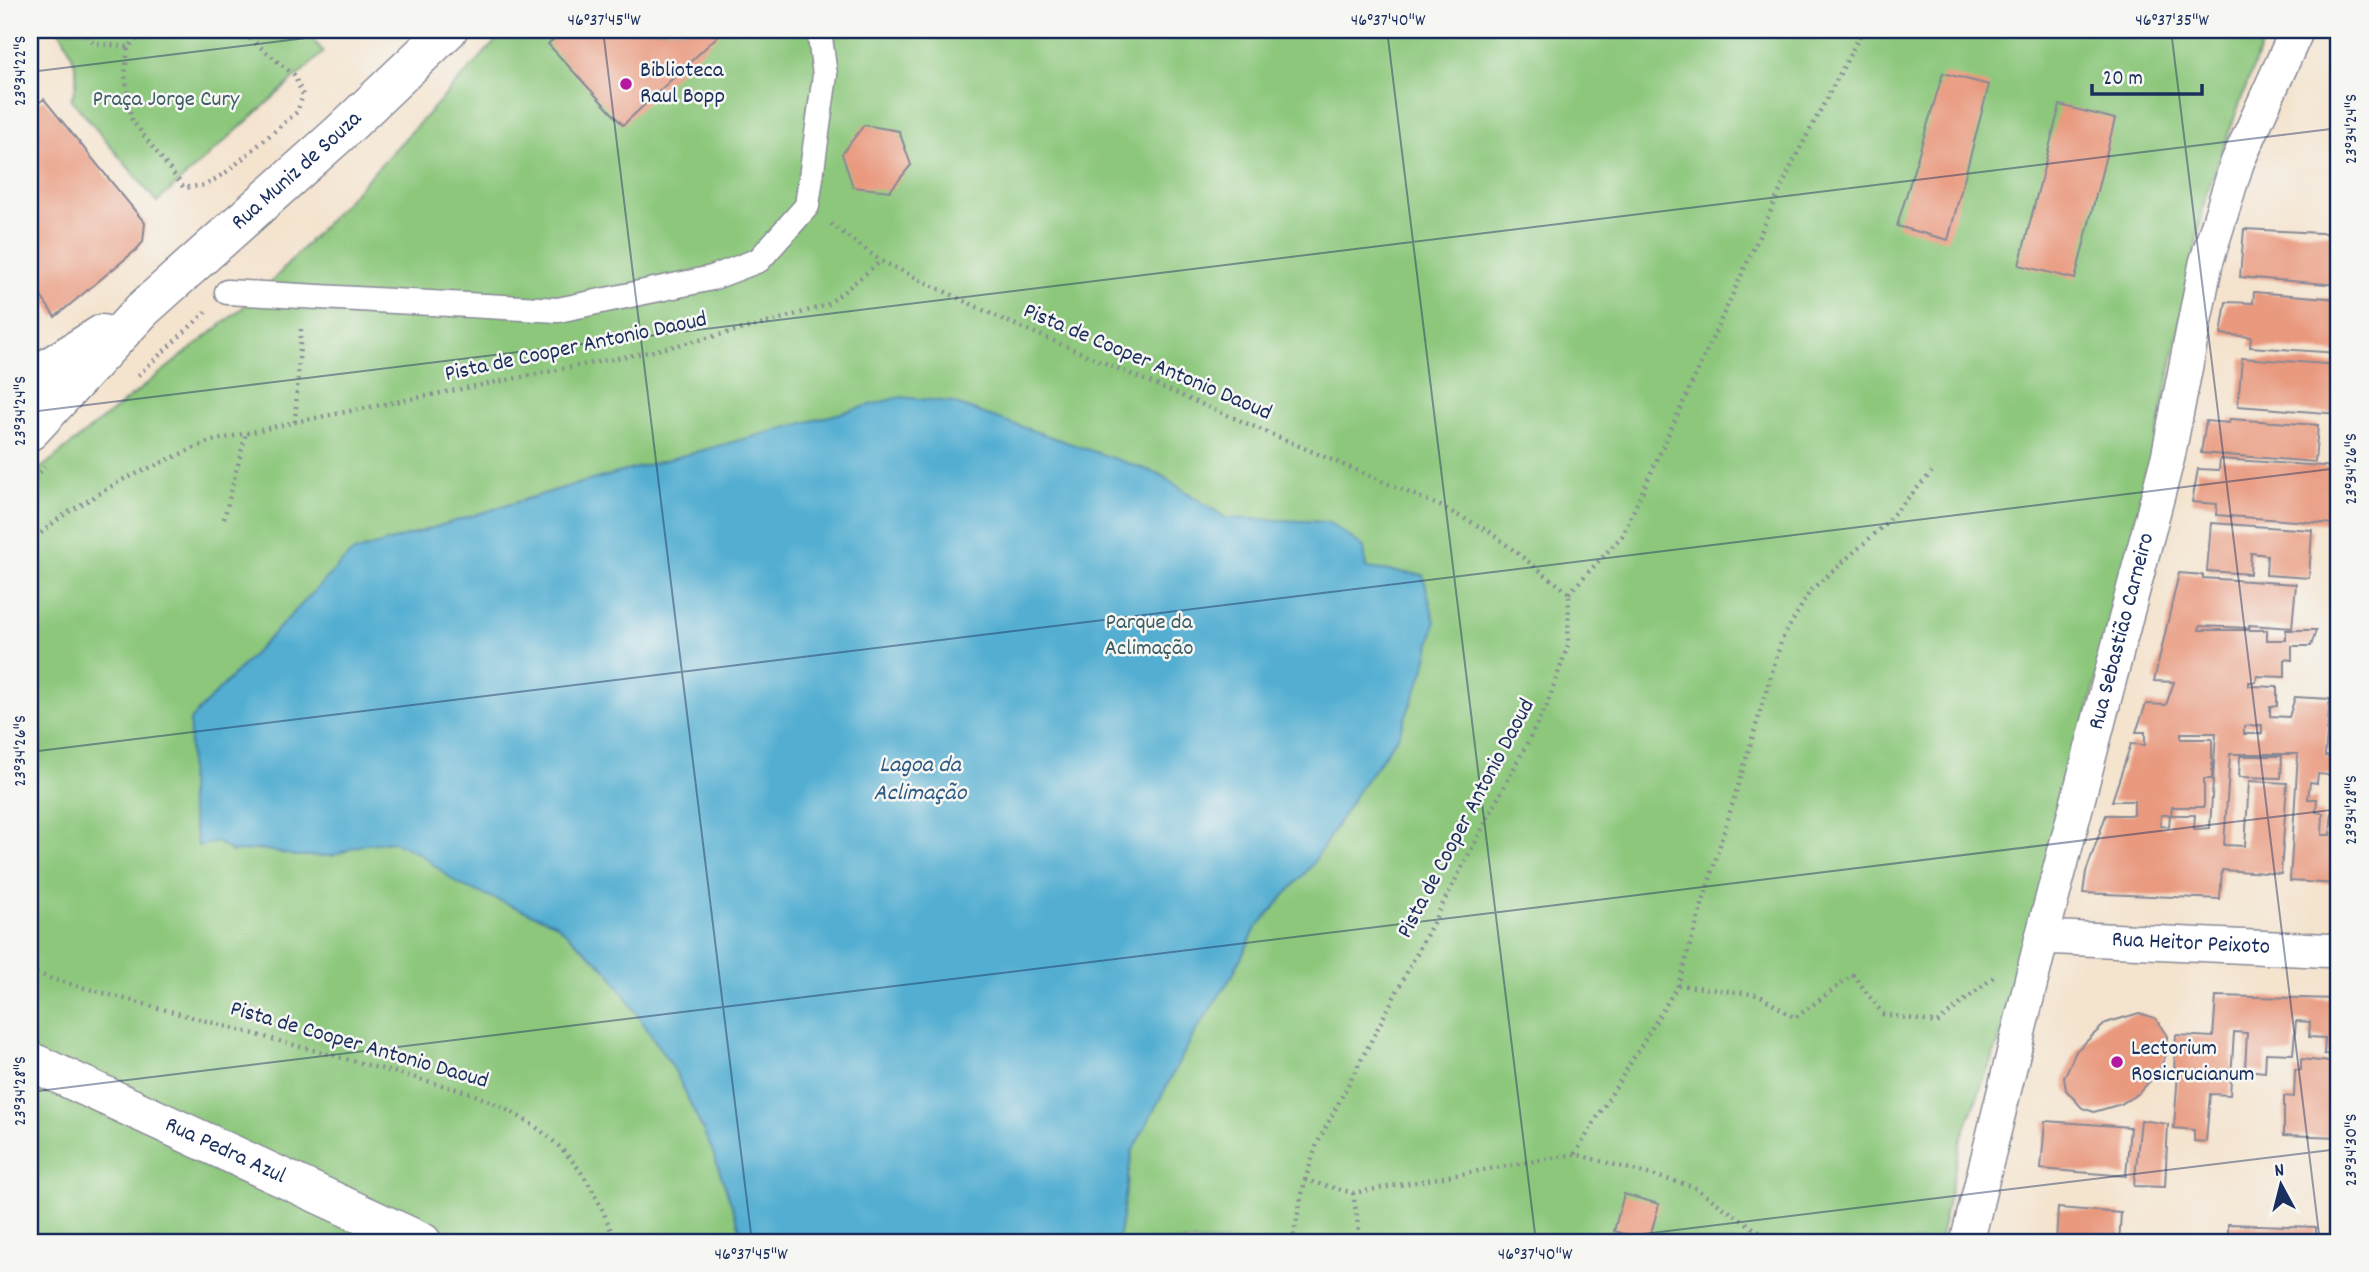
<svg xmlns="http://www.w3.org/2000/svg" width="2369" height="1272" viewBox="0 0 2369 1272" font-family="Dekko,sans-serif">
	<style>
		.green { fill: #8cc77c; stroke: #547b6d; stroke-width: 2 }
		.water { fill: #53aed1; stroke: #376e98; stroke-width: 2 }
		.building { fill: #e9997e; fill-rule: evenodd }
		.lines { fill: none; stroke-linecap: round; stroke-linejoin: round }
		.pedestrian-casing { stroke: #888996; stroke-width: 27 }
		.minor-casing { stroke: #888996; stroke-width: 36 }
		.tertiary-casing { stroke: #888996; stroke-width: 41 }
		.path { stroke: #888996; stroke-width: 4.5; stroke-dasharray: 2 5; stroke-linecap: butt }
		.pedestrian { stroke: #fff; stroke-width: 24 }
		.minor { stroke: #fff; stroke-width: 33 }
		.tertiary { stroke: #fff; stroke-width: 38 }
		.ticks { fill: none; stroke: #1b2f5e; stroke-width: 2; stroke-opacity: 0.45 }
		.poi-dot { fill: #b5179e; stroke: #f6f6f2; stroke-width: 2.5 }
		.labels { text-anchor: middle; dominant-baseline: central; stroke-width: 5; stroke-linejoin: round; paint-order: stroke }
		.poi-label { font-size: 23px; fill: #1b2f5e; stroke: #f6f6f2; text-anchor: start }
		.park-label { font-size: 23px; fill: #3d5d67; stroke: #f6f6f2 }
		.street-label { font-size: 23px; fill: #1b2f5e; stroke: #f6f6f2 }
		.water-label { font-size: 24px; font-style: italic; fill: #2f5b86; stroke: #f6f6f2 }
		.neatline { fill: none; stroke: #1b2f5e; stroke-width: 2.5 }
		.ticks-label { font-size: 18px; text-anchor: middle; fill: #1b2f5e }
	</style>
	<rect width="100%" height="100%" fill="#f6f6f2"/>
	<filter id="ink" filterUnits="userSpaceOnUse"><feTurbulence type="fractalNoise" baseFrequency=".0143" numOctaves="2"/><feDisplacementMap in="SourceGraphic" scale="14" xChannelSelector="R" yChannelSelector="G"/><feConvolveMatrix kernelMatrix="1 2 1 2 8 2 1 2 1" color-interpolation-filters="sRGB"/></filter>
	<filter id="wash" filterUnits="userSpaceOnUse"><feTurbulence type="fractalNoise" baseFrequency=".00686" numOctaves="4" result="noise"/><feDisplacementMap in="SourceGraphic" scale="28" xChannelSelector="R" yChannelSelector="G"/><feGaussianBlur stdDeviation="1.57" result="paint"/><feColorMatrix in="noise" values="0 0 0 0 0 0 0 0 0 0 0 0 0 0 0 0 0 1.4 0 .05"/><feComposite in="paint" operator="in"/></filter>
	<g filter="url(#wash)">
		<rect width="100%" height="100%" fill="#f4e3cd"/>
		<path class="green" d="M59,30H304L324,52L157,202L71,99C84,75 71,50 59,30Z
			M506,30H2267L2206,194L2148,482L2009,1015L1961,1139L1939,1242H30V477L261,293Z"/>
		<path class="water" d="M900,397L950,402L1159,474L1226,518L1328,522L1364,547L1366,568L1423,575L1435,622L1424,671L1398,736L1356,794L1312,865L1256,928L1232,976L1194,1034L1132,1152L1118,1242H745L712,1150L675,1071L609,972L555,923L458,884L420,854L392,841L361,845L332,856H295L262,849L232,852L217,842L198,846L189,801L190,720L351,553L566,487Z"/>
		<g id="blocks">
			<path class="building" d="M564,30H714L719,35L623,125L548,44Z
				M1943,73L1989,85L1948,240L1897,226Z
				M30,83L38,103L44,99L145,223L143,242L136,250L55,317L30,280Z
				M2060,105L2115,119L2075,279L2019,265Z
				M864,125L899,131L911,165L890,191L853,187L842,154Z
				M2244,229L2339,234V285L2240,277Z
				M2254,292L2339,299V353L2250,347L2251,337L2221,334L2226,302L2253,303Z
				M2242,358L2339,365V414L2238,406Z
				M2230,419L2318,425L2315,462L2201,453L2206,421L2229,423Z
				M2220,459L2338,467L2334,524L2216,515L2217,504L2192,502L2198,469L2219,470Z
				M2211,523L2312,530L2309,578L2266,575L2267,555L2251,553L2250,574L2207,571Z
				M2179,573L2203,575V578L2296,584L2292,628L2249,625V628L2200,626L2199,630H2267V640H2286V630H2316L2311,646H2292V660L2285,659V677L2257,676L2256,682H2249V686L2277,687V706L2270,707V716L2289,717L2295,697L2330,699L2325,756L2339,757V776L2318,774L2317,783L2310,782L2308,799H2317L2316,812L2323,813L2322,835H2330L2333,799L2339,800V884L2290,881L2298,754H2230L2224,845L2245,846L2249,781L2287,783L2281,874L2222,870L2220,899L2083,893L2086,872L2106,815H2134V801H2112L2131,744L2145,745V732H2136L2146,704L2166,705L2174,682L2154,681ZM2262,725V734H2244V726ZM2181,733H2216L2210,828L2194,829L2195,815H2171L2172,807H2204V779H2212V739H2181ZM2161,815H2170L2169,827L2160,826Z
				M2240,756H2282L2281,778L2239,777Z
				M2216,996L2339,999V1055L2324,1054L2325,1038L2309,1037L2310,1022L2296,1021L2293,1054L2266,1053L2265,1072L2245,1070L2247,1033L2234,1032L2230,1095L2210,1094L2206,1142L2194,1141V1130L2174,1128L2178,1072H2174L2176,1035L2213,1037Z
				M2139,1013L2155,1018L2167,1036V1053L2158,1072L2139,1093L2121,1104L2094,1112L2082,1108L2066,1090L2064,1078L2076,1051L2106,1023Z
				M2301,1059L2339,1063V1137L2284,1135V1096L2294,1097L2295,1070H2301Z
				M2141,1120L2168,1124L2165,1187L2134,1186Z
				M2045,1121L2130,1127L2126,1176L2041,1169Z
				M2334,1189H2339V1218H2333Z
				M1624,1194L1659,1204L1649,1241L1614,1231Z
				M2058,1208L2121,1213L2119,1242H2056Z
				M2228,1224L2316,1227V1242H2228Z"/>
		</g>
	</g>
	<g filter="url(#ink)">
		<use href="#blocks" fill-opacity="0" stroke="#888996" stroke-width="2"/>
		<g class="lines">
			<g class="pedestrian-casing">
				<path id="pedestrian" d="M227,292L558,310L712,278L759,260L807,206L825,75L819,30"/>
			</g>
			<g class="minor-casing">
				<g id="minor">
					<path id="s1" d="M2042,937L2339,951"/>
					<path id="s2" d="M1967,1242L2042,937L2168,457L2206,263L2237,163L2297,30"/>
				</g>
			</g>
			<g class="tertiary-casing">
				<g id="tertiary">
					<path d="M30,379L102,334"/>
					<path id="s3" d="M30,431L142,310L338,135L448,30"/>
					<path id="s4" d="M30,1061L422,1242"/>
				</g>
			</g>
			<path class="path" d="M83,30L93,43L128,47
				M148,30L128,47L125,75L132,120L184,188L206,185L228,171L297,112L303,95L294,75L247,36L234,30
				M831,224L881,261L1002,319L1440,506L1490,532L1569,593
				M138,375L206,312
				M295,422L301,328
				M30,483L45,467
				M224,519L246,433
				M30,542L62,516L122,480L208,442L295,422L653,351L760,325L827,305L881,261
				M1569,593L1622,536L1794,160L1863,30
				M30,970L52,979L467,1092C547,1123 587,1160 615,1242
				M1678,985L1759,995L1795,1018L1853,975L1883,1014L1937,1023L1996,975
				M1575,1154L1678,985L1782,639L1811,590L1878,531L1932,472
				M1305,1180L1353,1193L1575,1154L1692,1186L1774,1242
				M1353,1193L1361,1242
				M1292,1242L1305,1180L1317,1144L1547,705L1568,645L1569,593"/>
			<use href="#pedestrian" class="pedestrian"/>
			<use href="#minor" class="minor"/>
			<use href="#tertiary" class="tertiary"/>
		</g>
	</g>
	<path class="ticks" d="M603,30L752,1242M1387,30L1536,1242M2171,30L2320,1242M30,72L371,30M30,412L2339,128M30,752L2339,468M30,1092L2339,809M1578,1242L2339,1149"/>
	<g class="poi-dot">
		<circle cx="626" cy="84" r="7"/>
		<circle cx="2117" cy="1062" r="7"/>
	</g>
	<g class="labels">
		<g class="poi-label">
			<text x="640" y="71">Biblioteca<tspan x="640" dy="26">Raul Bopp</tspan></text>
			<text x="2131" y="1049">Lectorium<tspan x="2131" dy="26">Rosicrucianum</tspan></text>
		</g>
		<g class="park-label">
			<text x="166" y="100">Praça Jorge Cury</text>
			<text x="1149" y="623">Parque da<tspan x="1149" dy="26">Aclimação</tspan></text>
		</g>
		<g class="street-label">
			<text stroke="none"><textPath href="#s3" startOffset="373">Rua Muniz de Souza</textPath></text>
			<text transform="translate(576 348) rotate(-12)">Pista de Cooper Antonio Daoud</text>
			<text transform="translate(1147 363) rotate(23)">Pista de Cooper Antonio Daoud</text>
			<text stroke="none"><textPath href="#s2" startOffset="630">Rua Sebastião Carneiro</textPath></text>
			<text transform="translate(1467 819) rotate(-62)">Pista de Cooper Antonio Daoud</text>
			<text stroke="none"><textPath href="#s1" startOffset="149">Rua Heitor Peixoto</textPath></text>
			<text transform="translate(359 1046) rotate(16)">Pista de Cooper Antonio Daoud</text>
			<text stroke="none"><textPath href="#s4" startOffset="215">Rua Pedra Azul</textPath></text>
		</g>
		<g class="water-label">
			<text x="920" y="766">Lagoa da<tspan x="920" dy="28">Aclimação</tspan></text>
		</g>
	</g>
	<rect width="2369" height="1272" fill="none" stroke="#f6f6f2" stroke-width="77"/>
	<g transform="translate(2281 1185) rotate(353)" stroke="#f6f6f2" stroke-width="5" paint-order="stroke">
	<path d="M0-5L12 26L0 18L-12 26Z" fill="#1b2f5e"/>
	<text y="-10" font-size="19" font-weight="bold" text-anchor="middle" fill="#1b2f5e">N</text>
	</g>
	<path d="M2092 84v10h110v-10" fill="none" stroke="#1b2f5e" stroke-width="3.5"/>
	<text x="2103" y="84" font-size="21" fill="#1b2f5e" stroke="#f6f6f2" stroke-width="5" paint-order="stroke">20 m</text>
	<rect x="38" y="38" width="2292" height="1196" class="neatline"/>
	<g class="ticks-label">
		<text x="604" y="25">46°37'45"W</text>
		<text x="1388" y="25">46°37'40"W</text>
		<text x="2172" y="25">46°37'35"W</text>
		<text transform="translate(19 71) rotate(-90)" y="6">23°34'22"S</text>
		<text transform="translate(2350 129) rotate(-90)" y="6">23°34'24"S</text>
		<text transform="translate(19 411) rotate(-90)" y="6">23°34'24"S</text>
		<text transform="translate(2350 469) rotate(-90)" y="6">23°34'26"S</text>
		<text transform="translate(19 751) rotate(-90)" y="6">23°34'26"S</text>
		<text transform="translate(2350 810) rotate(-90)" y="6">23°34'28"S</text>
		<text transform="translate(19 1091) rotate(-90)" y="6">23°34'28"S</text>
		<text transform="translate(2350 1150) rotate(-90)" y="6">23°34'30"S</text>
		<text x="751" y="1259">46°37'45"W</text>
		<text x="1535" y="1259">46°37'40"W</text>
	</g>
</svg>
